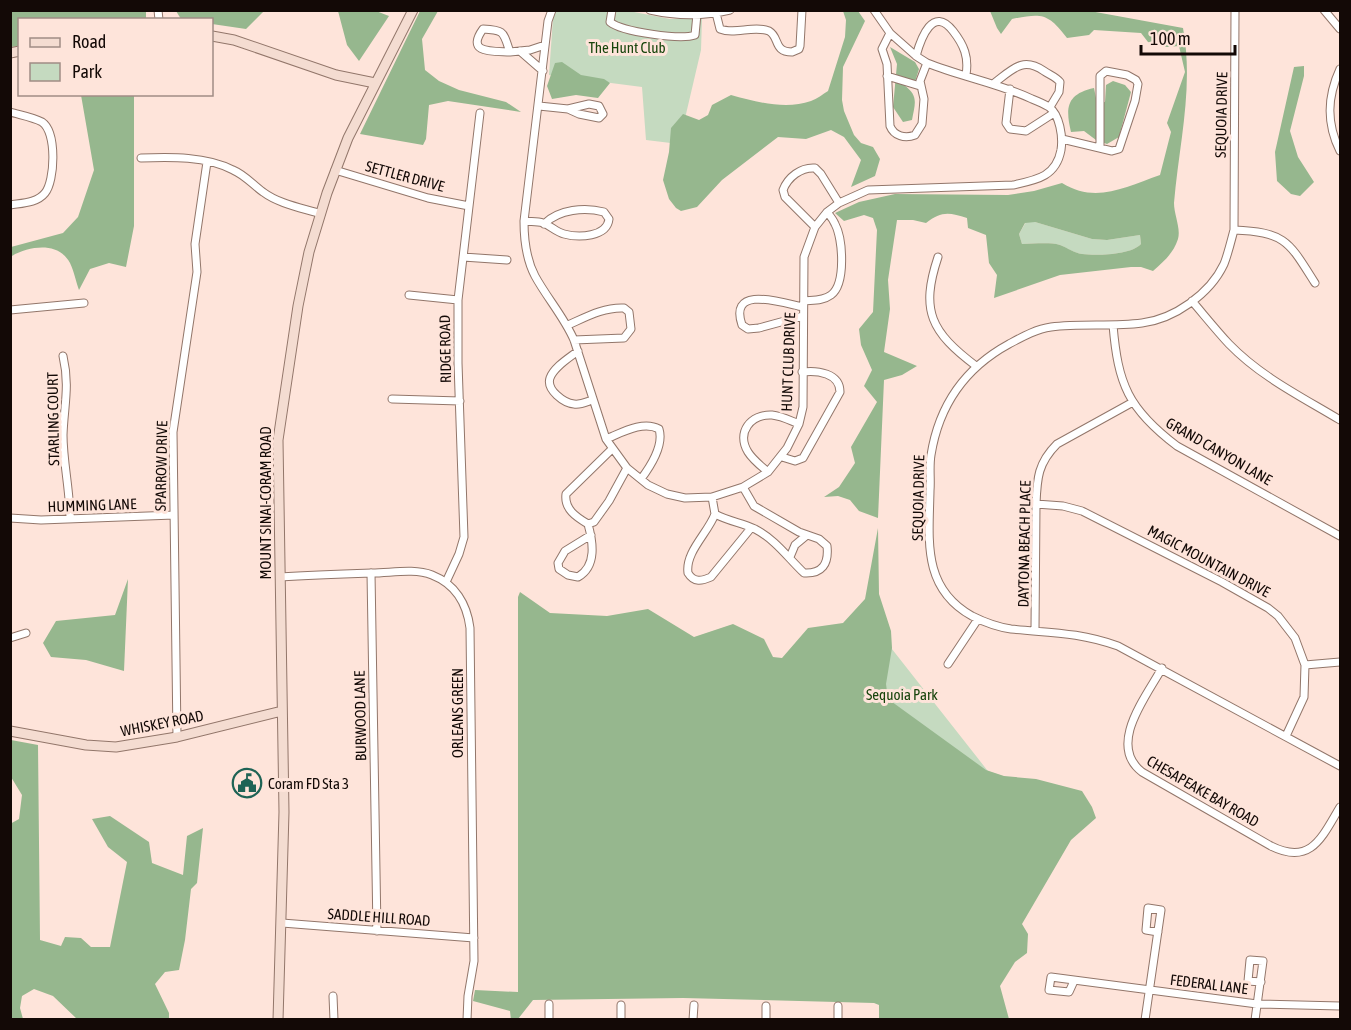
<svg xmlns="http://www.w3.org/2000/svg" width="1351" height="1030" viewBox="0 0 1351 1030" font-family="'Asap Condensed',sans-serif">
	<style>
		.green { fill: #c5dac0 }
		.forest { fill: #96b78e; fill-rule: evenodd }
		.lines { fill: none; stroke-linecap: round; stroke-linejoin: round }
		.street-casing { stroke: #92766a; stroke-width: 9 }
		.secondary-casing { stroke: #92766a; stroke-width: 11 }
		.street { stroke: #fff; stroke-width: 7 }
		.secondary { stroke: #f4dcd1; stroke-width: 9 }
		.labels { text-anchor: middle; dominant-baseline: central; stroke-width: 6; stroke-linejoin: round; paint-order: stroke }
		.park-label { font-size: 15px; fill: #17440b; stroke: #fee4da }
		.street-label { font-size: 15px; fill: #130906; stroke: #fee4da }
		.poi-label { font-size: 15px; fill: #130906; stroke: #fee4da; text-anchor: start }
	</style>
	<rect width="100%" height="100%" fill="#fee4da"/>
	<path class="green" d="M556,11H629L670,19L702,18L701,50L679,144L646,140L642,87L549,75L553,18Z
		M1026,222H1035L1092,239L1107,240L1140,235L1141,244C1131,255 1096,256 1082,254C1074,253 1067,248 1060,245C1048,242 1034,244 1022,244L1019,234Z
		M888,644L1002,789L881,704Z"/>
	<path class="forest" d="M10,11H146V18L20,20L19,46L11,47Z
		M176,11H264L246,29L212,24V20L181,19Z
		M338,11H376L389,16L359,61L347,45Z
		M420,11H438L422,39L425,70L439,81L459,90L506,102L521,112L448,101L429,105L426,139L423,145L360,134Z
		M843,11H858L865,21L843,67L842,100L844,111L854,135L861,143L873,147L880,159L875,176L851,187L861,160L844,137L831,130L806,139L778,137L722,180L697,207L681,211L676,208L669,199L663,180L669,152L671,128L683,114L699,120L708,115L712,105L731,95C756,102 786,110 811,101C817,99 823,94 828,91L845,37L846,20Z
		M990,11H1090L1183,28C1194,87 1179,144 1174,203C1174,215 1181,228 1178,239C1173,254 1164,261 1153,271L1141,267H1131L1060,275L994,298L997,275L989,263L986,235L968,228L967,218C949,212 941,211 926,223L913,220H897L888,280L890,309L884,352L917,366L902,375L884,380L878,518L859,511L850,500L838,496L824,497L839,487L855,463L851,447L877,402L864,386L872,370L861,345L859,329L873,312L877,230L873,218L864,215L844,221L835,213L859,202L895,194L1008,195L1034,191L1062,183C1096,204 1125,187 1160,175L1171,132L1167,123L1185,72L1179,46L1167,47L1148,42L1141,33L1094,30L1089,35L1067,38C1048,13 1042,13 1012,19L1001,34L997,28ZM1035,222L1092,239L1107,240L1140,235L1141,244C1131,255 1096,256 1082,254C1074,253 1068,248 1060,245C1049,242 1034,244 1022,244L1019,234L1025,223Z
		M890,47L915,62L919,69L915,82L904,85C919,96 915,103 912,120L903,122L893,107L897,64Z
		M562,62L581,75L604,79L610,83L598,98L576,95L552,99L547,86L555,63Z
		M1304,66V76L1290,131L1298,157L1314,182L1300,196L1291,194L1277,181L1275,152L1294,67Z
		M1113,81L1125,85L1131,92L1119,137L1107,144L1096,140L1084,131L1071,132C1065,107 1067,94 1094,88L1097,103L1105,102L1106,85Z
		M79,95H134V226L126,267L109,263L90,269L79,290C76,282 74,271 70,263C58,241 29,246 10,257L11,247L63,233L78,217L94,170L81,95Z
		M878,528L879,594L891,631L892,648L886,684L888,699L986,770L1004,776L1036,779L1082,791L1092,807L1096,818L1071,840L1022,924L1028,934L1027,953L1015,962L1000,986L1009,1019H879V1005L874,1003L683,998L533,1000L518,1019L511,1020L510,1011L473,1001L475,990L518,992V597L520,592L550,613L607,616L648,609L694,637L733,624L764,639L773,657L782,658L808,628L843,623L865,599Z
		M128,579L124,671L86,660L51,657L43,643L56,621L115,615Z
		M11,740L38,745L40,940L61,946L65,937L81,938L91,947H110L127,862L108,847L92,819L110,816L149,842L152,863L183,875L187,836L203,828L197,883L191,889L185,940L179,970L165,972L155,984L169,1013V1019H77L53,996L34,989L22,996L20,1008L23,1019H11L10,824L19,819L22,795L11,777Z"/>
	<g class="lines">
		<g class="street-casing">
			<path id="street" d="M158,10L159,20
				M552,10L548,21L524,221C524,240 526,259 535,276C547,298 564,317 574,340L606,439L627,468L648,485L667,494L685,498L712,497L743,487L768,472L787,448L799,424L803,407L804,257L815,227L827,212L839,203L868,190L1013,185C1036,180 1056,177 1061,150C1063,137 1060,115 1049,107C1044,104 1037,101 1032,99C998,83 962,77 927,63L916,56L890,33L874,10
				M612,10L610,22C622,32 681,40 695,35L697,14
				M650,10C676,16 705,16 730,10
				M1235,10L1234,230C1231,241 1228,254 1224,264C1210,294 1174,319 1142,323C1112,327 1081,323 1051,327C1036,329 1022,337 1009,344C965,368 939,405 931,455C929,467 931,479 930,491C929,541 922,588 972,616C984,622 997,627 1011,629C1051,633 1078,632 1118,646L1340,766
				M1324,10L1340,29
				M716,13L720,29C735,35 753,25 769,31C780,37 773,52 792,52L799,49L800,46L802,10
				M890,33L882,49L887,64L890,126C894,136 905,139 915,135L922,124L924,99L920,81L927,63
				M520,51L543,71
				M510,52C493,51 465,54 483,29C505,30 503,32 510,52L530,50L545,45
				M916,56C921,38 933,5 953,31C964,45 969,57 966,75
				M1340,69C1327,97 1326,123 1340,151
				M887,76L920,86
				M993,84C1012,70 1022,56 1044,71C1050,75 1056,77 1060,82L1059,92L1050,107
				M1010,89L1006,123L1010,129L1026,131L1054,113
				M539,106L568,109L579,114L599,118L603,114L599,106L589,104L568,109
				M10,112C20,115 33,117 42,122C57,132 55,181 45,193C37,203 22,203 10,205
				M1062,139L1112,151L1119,149L1135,101L1138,84L1136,80L1127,75L1106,71L1100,76V147
				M141,158C171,157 206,156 233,170C245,175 253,185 263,192C279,204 302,208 321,214
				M335,170L428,198L469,206
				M524,221C530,222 537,221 543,223C551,226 556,232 564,234C579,238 607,237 609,219L604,212C585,207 559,209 544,224
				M815,227L785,197L783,190C788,177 801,167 815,168L821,174L839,203
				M1234,230C1286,232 1289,242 1315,283
				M463,257L507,260
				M938,257C920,311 931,332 976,366
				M409,295L458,300
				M804,301C812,300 823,301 831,295C846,284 843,239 835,224C833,219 830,216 827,212
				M1192,301C1204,315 1216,330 1229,344C1261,377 1302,397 1340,420
				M10,310L84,303
				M803,316L759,328L748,329L742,325C728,284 783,303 803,307
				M568,325C586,317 604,307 624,308L629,312L631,329L624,338L574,340
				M1113,325C1118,384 1128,409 1177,446L1340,536
				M578,351C569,358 554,367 550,378C546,390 564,403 574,404C581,405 586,402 592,400
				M63,356C70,386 64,406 63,435C63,462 70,490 70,518
				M392,399L460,401
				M606,439C621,433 643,420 659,429C664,445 650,467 641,479
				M612,449L566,494C564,509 576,517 588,524L594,522L609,501L627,468
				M782,457L795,461L803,458L840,392C840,373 817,370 802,372
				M768,472C761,466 753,460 748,452C736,432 751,414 772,415C782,416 791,421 799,424
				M712,497L715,514
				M1036,504L1063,506L1082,511L1222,582L1268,608L1278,616L1295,638L1305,665L1304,697L1286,736
				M715,514C728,521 742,523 755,529C776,540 788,558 804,573C822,574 829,564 827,546L819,539L799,532L754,506L743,487
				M715,514C708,533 685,552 688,573C694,583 702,581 711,577L751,528
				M10,518L41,520L174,515
				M588,524C593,542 597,566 578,577L568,575L559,569L558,563L565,551L591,535
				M790,557L795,545L807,535
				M371,573L377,931
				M280,577C311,575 341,574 372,573C391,573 414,568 432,575C455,584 467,604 470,628L474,961L468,996L467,1020
				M446,582L459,554L464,537L458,363V300L480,113
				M1035,629L1036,504C1037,478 1038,463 1057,444L1133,402
				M10,638L26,633
				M948,664L978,619
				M1305,665L1340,662
				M1162,668C1146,697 1107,745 1142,772L1271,846C1311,866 1322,837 1340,807
				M177,737L173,432L197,272L195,244L207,162
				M282,923L474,938
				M1074,981L1069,992L1049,990L1051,977L1257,1004L1340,1006
				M333,996L334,1020
				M549,1020V1004
				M621,1020V1005
				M693,1020L694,1005
				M766,1020V1006
				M838,1020V1006
				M1145,1020L1161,910L1148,908L1146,930L1158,932
				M1255,1020L1263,961L1250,960L1248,981L1261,982"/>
		</g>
		<g class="secondary-casing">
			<path id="secondary" d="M212,36L234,40L336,75L375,83
				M10,53L20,51
				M10,731L86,745L116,747L177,737L282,711
				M278,1020L284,812L278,440L298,306L309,252L327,193L348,138L413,10"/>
		</g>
		<use href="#street" class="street"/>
		<use href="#secondary" class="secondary"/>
	</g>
	<defs>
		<g id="civic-ring" transform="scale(1.5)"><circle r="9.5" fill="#fee4da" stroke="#1e6355" stroke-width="1.5"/><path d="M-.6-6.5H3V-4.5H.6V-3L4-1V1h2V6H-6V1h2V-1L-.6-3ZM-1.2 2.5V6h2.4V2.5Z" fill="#1e6355"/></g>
	</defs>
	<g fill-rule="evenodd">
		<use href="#civic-ring" x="247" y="783"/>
	</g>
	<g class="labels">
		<g class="park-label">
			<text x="627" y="47">The Hunt Club</text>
			<text x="902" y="694">Sequoia Park</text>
		</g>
		<g class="street-label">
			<text transform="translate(1221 115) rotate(-89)">SEQUOIA DRIVE</text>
			<text transform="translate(405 176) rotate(15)">SETTLER DRIVE</text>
			<text transform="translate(445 349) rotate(-91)">RIDGE ROAD</text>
			<text transform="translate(788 362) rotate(-88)">HUNT CLUB DRIVE</text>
			<text transform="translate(53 419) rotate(-91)">STARLING COURT</text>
			<text transform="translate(1219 451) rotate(30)">GRAND CANYON LANE</text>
			<text transform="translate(161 466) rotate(-89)">SPARROW DRIVE</text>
			<text transform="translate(918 498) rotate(-89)">SEQUOIA DRIVE</text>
			<text transform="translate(265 503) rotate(-90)">MOUNT SINAI-CORAM ROAD</text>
			<text transform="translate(92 505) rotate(-2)">HUMMING LANE</text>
			<text transform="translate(1024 544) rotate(-89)">DAYTONA BEACH PLACE</text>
			<text transform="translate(1209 561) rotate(28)">MAGIC MOUNTAIN DRIVE</text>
			<text transform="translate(457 713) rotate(-90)">ORLEANS GREEN</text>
			<text transform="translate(360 716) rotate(-91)">BURWOOD LANE</text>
			<text transform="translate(162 723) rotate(-11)">WHISKEY ROAD</text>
			<text transform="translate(1203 791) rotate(30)">CHESAPEAKE BAY ROAD</text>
			<text transform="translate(379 917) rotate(4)">SADDLE HILL ROAD</text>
			<text transform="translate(1209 984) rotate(7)">FEDERAL LANE</text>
		</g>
		<g class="poi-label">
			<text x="268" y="783">Coram FD Sta 3</text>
		</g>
	</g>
	<rect width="1351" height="1030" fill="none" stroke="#130906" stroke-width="24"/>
	<rect x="18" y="18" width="195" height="78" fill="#fee4da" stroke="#a08c85" stroke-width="1.5"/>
	<rect x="30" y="38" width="30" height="9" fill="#f4dcd1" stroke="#a08c85" stroke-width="1.5"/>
	<text x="72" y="48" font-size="18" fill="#130906">Road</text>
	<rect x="30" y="63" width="30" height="18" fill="#c5dac0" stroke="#a08c85" stroke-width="1.5"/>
	<text x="72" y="78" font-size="18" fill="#130906">Park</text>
	<path d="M1141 45v9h94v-9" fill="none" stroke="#130906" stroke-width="3"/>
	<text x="1150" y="45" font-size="18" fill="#130906" stroke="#fee4da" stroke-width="4.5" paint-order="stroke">100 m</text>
</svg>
